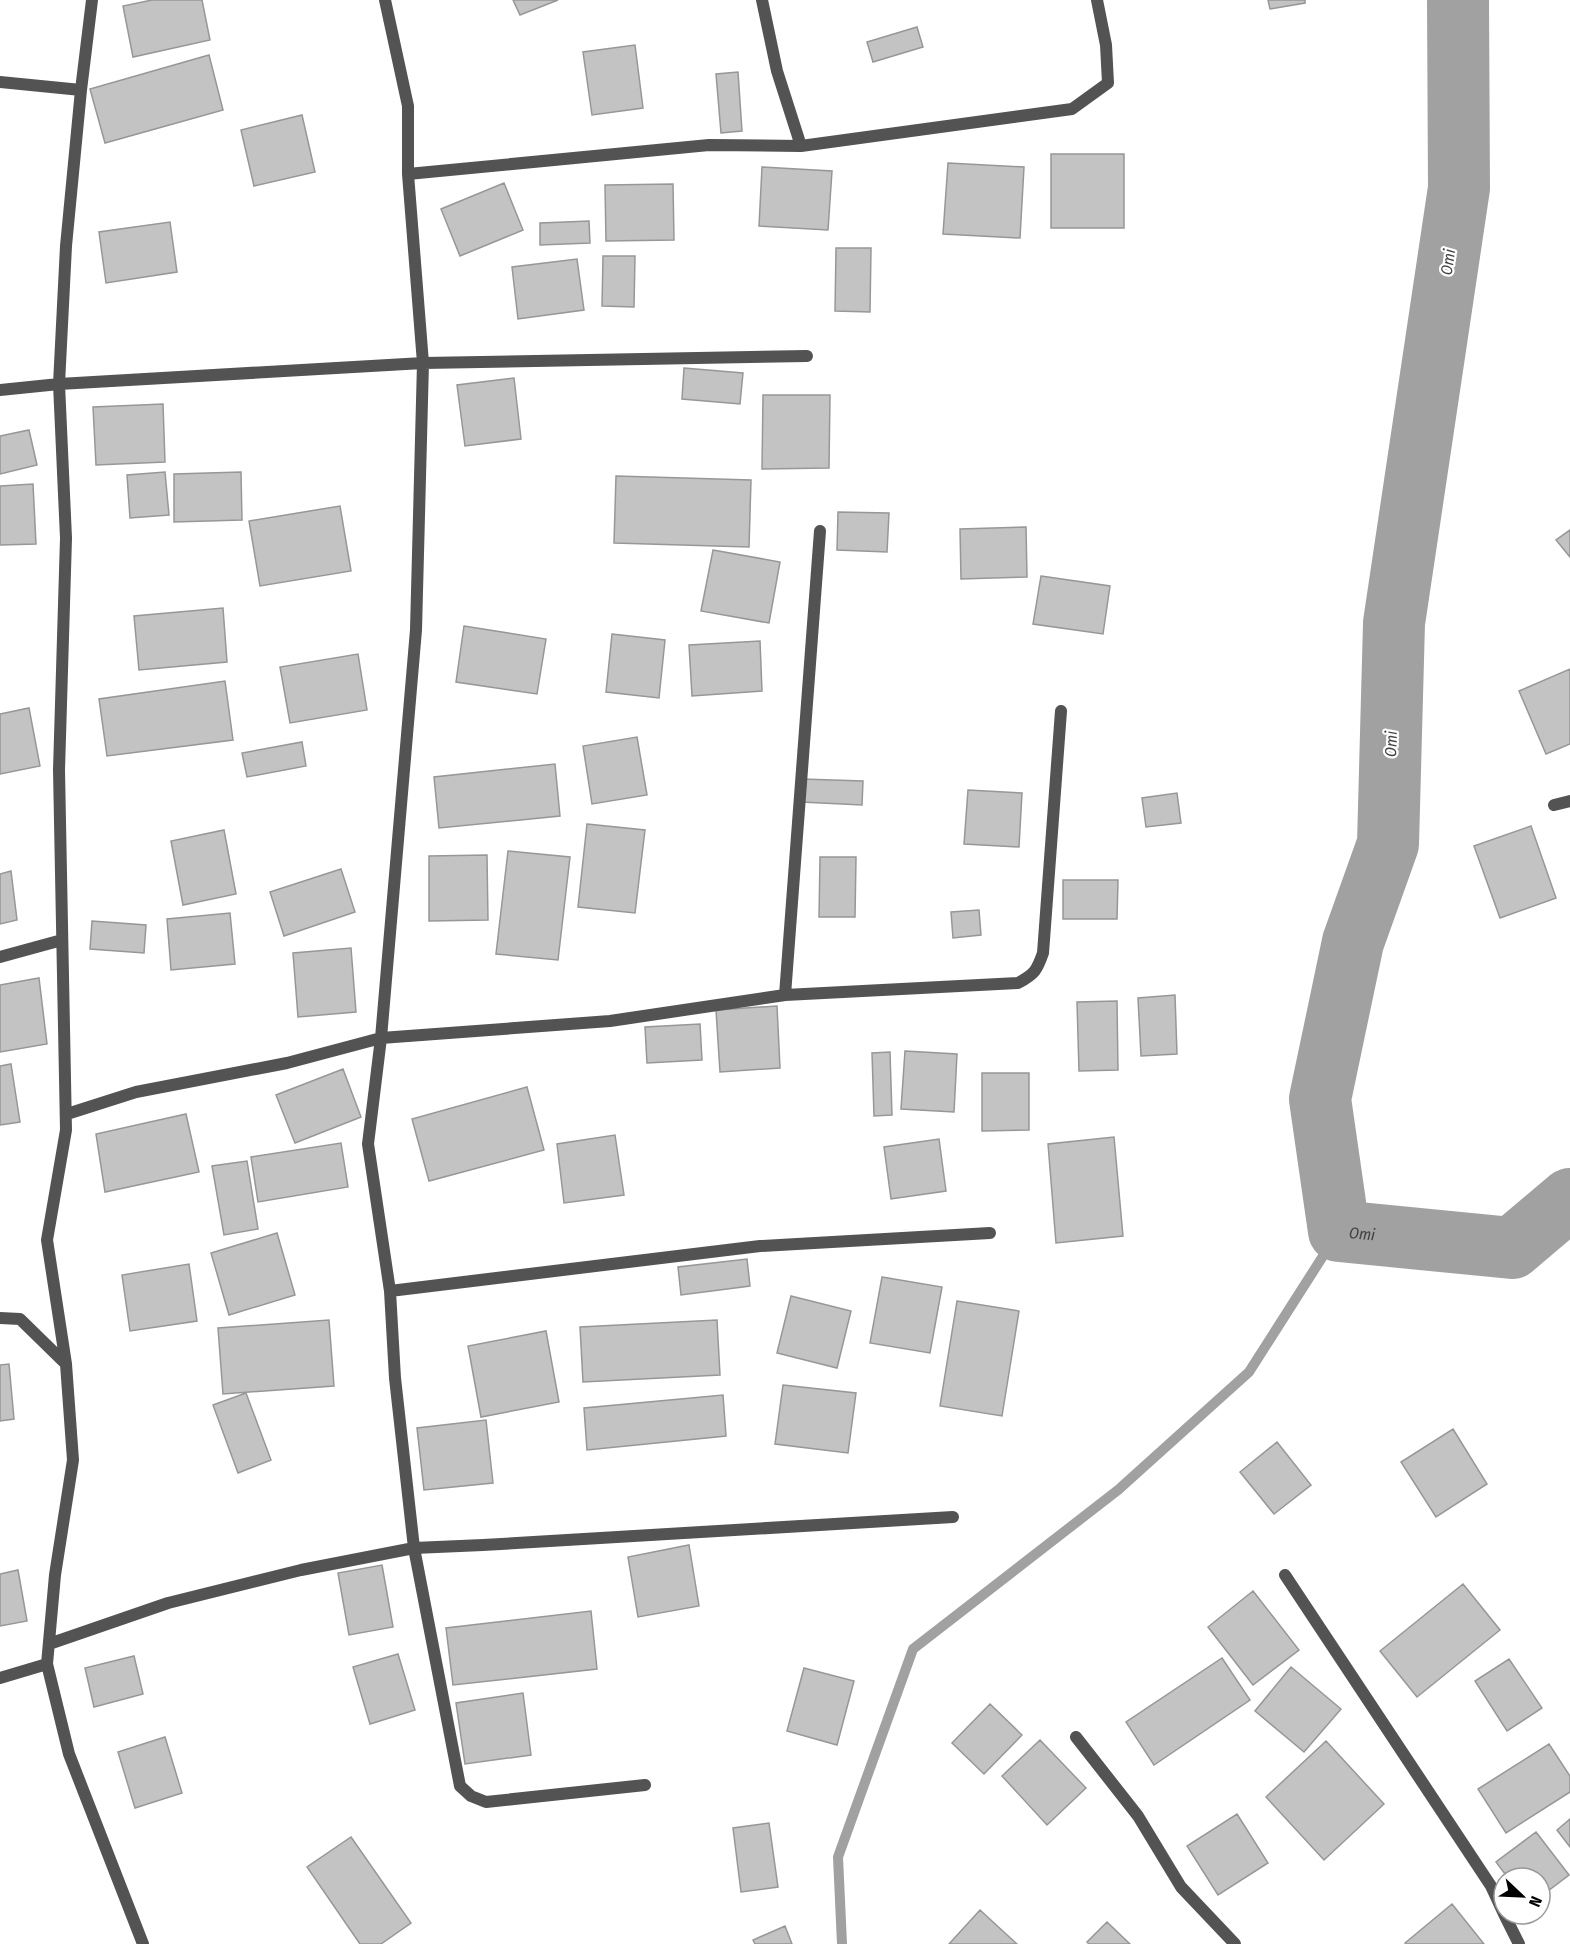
<svg xmlns="http://www.w3.org/2000/svg" width="1570" height="1944" viewBox="0 0 1570 1944" font-family="'Fira Sans Condensed',sans-serif">
	<style>
		.lines { fill: none; stroke-linecap: round; stroke-linejoin: round }
		.stream { stroke: #a1a1a1; stroke-width: 10 }
		.river { stroke: #a1a1a1; stroke-width: 62 }
		.building { fill: #c3c3c3; stroke: #979797; stroke-width: 1.5 }
		.minor { stroke: #535353; stroke-width: 12 }
		.labels { text-anchor: middle; dominant-baseline: central; stroke-width: 4.5; stroke-linejoin: round; paint-order: stroke }
		.water-label { font-size: 16px; font-style: italic; fill: #424242; stroke: #fff }
	</style>
	<rect width="100%" height="100%" fill="#fff"/>
	<g class="lines">
		<path class="stream" d="M842,1944L838,1857L913,1649L1118,1490L1249,1372L1339,1231"/>
		<path class="river" id="s1" d="M1458,0L1459,188L1394,623L1388,844L1353,942L1320,1099L1339,1231L1512,1248L1570,1199"/>
	</g>
	<path class="building" d="M152,0H202L210,40L133,57L123,6Z
		M513,0H558L520,15Z
		M1268,0H1305V3L1270,9Z
		M917,27L923,47L873,62L867,42Z
		M635,45L643,108L592,115L583,52Z
		M209,55L223,110L105,143L90,89Z
		M738,72L742,131L721,133L716,74Z
		M302,115L315,172L254,186L241,130Z
		M1051,154H1124V228H1051Z
		M948,163L1024,167L1020,238L943,234Z
		M762,167L832,171L828,230L759,226Z
		M504,183L523,230L460,256L441,209Z
		M673,184L674,240L606,241L605,185Z
		M589,221L590,243L540,245V223Z
		M170,222L177,272L106,283L99,232Z
		M836,248H871L870,312L835,311Z
		M603,256H635L634,307L602,306Z
		M577,259L584,310L518,319L512,267Z
		M684,368L743,373L740,404L682,399Z
		M514,378L521,439L465,446L457,385Z
		M763,395H830L829,468L762,469Z
		M163,404L165,462L96,465L93,407Z
		M29,430L37,465L0,474V436Z
		M165,472L169,515L130,518L127,475Z
		M241,472L242,520L174,522V474Z
		M616,476L751,480L749,547L614,543Z
		M33,484L36,544L0,545V486Z
		M340,506L351,571L260,586L249,521Z
		M838,512L889,513L887,552L837,550Z
		M1026,527L1027,577L961,579L960,529Z
		M1570,530V557L1556,540Z
		M713,550L780,562L769,623L701,611Z
		M1041,576L1110,586L1103,634L1033,624Z
		M223,608L227,662L139,670L134,616Z
		M464,626L546,639L537,694L456,682Z
		M612,634L665,640L659,698L606,692Z
		M760,641L762,691L692,696L689,645Z
		M358,654L367,710L290,723L280,667Z
		M1570,669V744L1546,754L1519,691Z
		M225,681L233,740L107,756L99,699Z
		M29,708L40,766L0,774V714Z
		M637,737L647,795L592,804L583,746Z
		M302,742L306,766L247,777L242,753Z
		M555,764L560,816L439,828L434,777Z
		M802,779L863,781L862,805L801,802Z
		M968,790L1022,793L1019,847L964,844Z
		M1177,793L1181,823L1146,827L1142,798Z
		M587,824L645,830L635,913L578,907Z
		M1531,826L1556,898L1500,918L1474,846Z
		M224,830L236,894L183,905L171,841Z
		M508,851L570,857L558,960L496,954Z
		M487,855L488,920L429,921V856Z
		M820,857H856L855,917H819Z
		M341,869L355,912L284,936L270,892Z
		M11,871L17,920L0,924V874Z
		M1063,880H1118L1117,919H1063Z
		M979,910L981,935L953,938L951,912Z
		M230,913L235,964L171,970L167,919Z
		M92,921L146,925L144,953L90,949Z
		M351,948L356,1012L298,1017L293,953Z
		M39,978L47,1044L0,1052V985Z
		M1175,995L1177,1054L1141,1056L1138,998Z
		M1117,1001L1118,1070L1079,1071L1077,1002Z
		M777,1006L780,1068L720,1072L716,1010Z
		M700,1024L702,1060L647,1063L645,1027Z
		M905,1051L957,1054L954,1112L901,1109Z
		M890,1052L892,1115L874,1116L872,1053Z
		M11,1064L20,1122L0,1125V1066Z
		M343,1069L361,1117L295,1143L276,1095Z
		M982,1073H1029V1130L982,1131Z
		M527,1087L544,1150L429,1181L412,1119Z
		M186,1114L199,1172L105,1192L96,1134Z
		M615,1135L624,1195L564,1203L557,1144Z
		M1114,1137L1123,1236L1056,1243L1048,1144Z
		M939,1139L946,1191L891,1199L884,1147Z
		M341,1143L348,1187L258,1202L251,1157Z
		M247,1161L258,1229L224,1235L212,1166Z
		M277,1233L295,1295L229,1315L211,1253Z
		M747,1259L750,1286L681,1295L678,1267Z
		M189,1264L197,1321L130,1331L122,1275Z
		M882,1277L942,1287L930,1353L870,1343Z
		M791,1296L851,1311L837,1368L777,1353Z
		M957,1301L1019,1311L1002,1416L940,1406Z
		M329,1320L334,1386L223,1394L218,1328Z
		M717,1320L720,1375L583,1382L580,1327Z
		M546,1331L559,1402L481,1417L468,1346Z
		M9,1364L14,1419L0,1421V1365Z
		M783,1385L856,1393L848,1453L775,1444Z
		M246,1393L271,1460L238,1473L213,1405Z
		M723,1395L726,1436L587,1450L584,1408Z
		M486,1420L493,1483L424,1490L417,1428Z
		M1453,1429L1487,1484L1436,1517L1401,1462Z
		M1277,1442L1311,1485L1274,1514L1240,1472Z
		M689,1545L699,1606L638,1617L628,1557Z
		M382,1565L393,1627L349,1635L338,1573Z
		M18,1570L27,1621L0,1626V1574Z
		M1463,1584L1500,1630L1417,1697L1380,1651Z
		M1253,1591L1299,1650L1253,1685L1208,1627Z
		M591,1611L597,1669L453,1685L446,1628Z
		M398,1654L415,1710L370,1724L353,1667Z
		M134,1656L143,1694L94,1707L85,1668Z
		M1222,1658L1250,1700L1154,1765L1126,1722Z
		M1509,1659L1542,1708L1507,1731L1475,1681Z
		M1291,1667L1341,1709L1304,1752L1255,1711Z
		M804,1668L854,1681L837,1745L787,1731Z
		M523,1693L531,1755L465,1764L456,1703Z
		M990,1704L1022,1735L984,1774L952,1743Z
		M165,1737L182,1793L135,1808L118,1752Z
		M1040,1740L1086,1788L1047,1825L1002,1776Z
		M1326,1741L1384,1804L1324,1860L1266,1797Z
		M1549,1744L1570,1776V1792L1506,1833L1478,1789Z
		M1237,1814L1268,1863L1218,1895L1187,1846Z
		M1570,1819V1847L1557,1830Z
		M769,1823L778,1887L741,1892L733,1828Z
		M1536,1832L1569,1875L1540,1897V1878H1508L1496,1862Z
		M351,1837L411,1923L381,1944H360L307,1867Z
		M1452,1904L1484,1944H1406L1405,1943Z
		M980,1910L1017,1944H949Z
		M1107,1922L1130,1944H1089L1087,1942Z
		M785,1926L792,1944H755L753,1940Z"/>
	<g class="lines">
		<path class="minor" d="M92,0L81,90L66,246L59,384L66,538L59,770L66,1130L47,1240L66,1364L73,1460L55,1575L47,1664L69,1754L143,1944
			M762,0L777,71L801,146
			M0,82L81,90
			M408,174L709,145L801,146L1072,109L1108,83L1106,45L1097,0
			M0,390L59,384L423,363L807,356
			M1554,805L1570,801
			M0,957L62,940
			M785,995L820,531
			M67,1114L136,1092L287,1063L381,1038L416,630L423,363L408,174V106L385,0
			M390,1291L760,1246L990,1233
			M0,1318L20,1319L66,1364
			M1285,1575L1491,1886L1504,1914
			M49,1644L168,1603L301,1570L414,1548L483,1545L953,1517
			M0,1678L47,1664
			M1076,1737L1138,1816L1181,1887L1235,1944
			M645,1785L486,1802L471,1796L460,1786L414,1548L395,1378L390,1291L368,1144L381,1038L610,1021L785,995L1018,983C1035,974 1037,970 1043,953L1061,711
			M1504,1914L1519,1944"/>
	</g>
	<g class="labels">
		<g class="water-label">
			<text transform="translate(1448 262) rotate(-82)">Omi</text>
			<text transform="translate(1391 744) rotate(-88)">Omi</text>
			<text stroke="none"><textPath href="#s1" startOffset="1270">Omi</textPath></text>
		</g>
	</g>
	<g transform="translate(1522 1896) rotate(113)"><circle r="28" fill="#ffffff" stroke="#999999" stroke-width="1.5"/>
	<path d="M0-4.5L10 22L0 15L-10 22Z" fill="#000000"/>
	<text y="-9" font-size="16" font-weight="bold" text-anchor="middle" fill="#000000">N</text>
	</g>
</svg>
